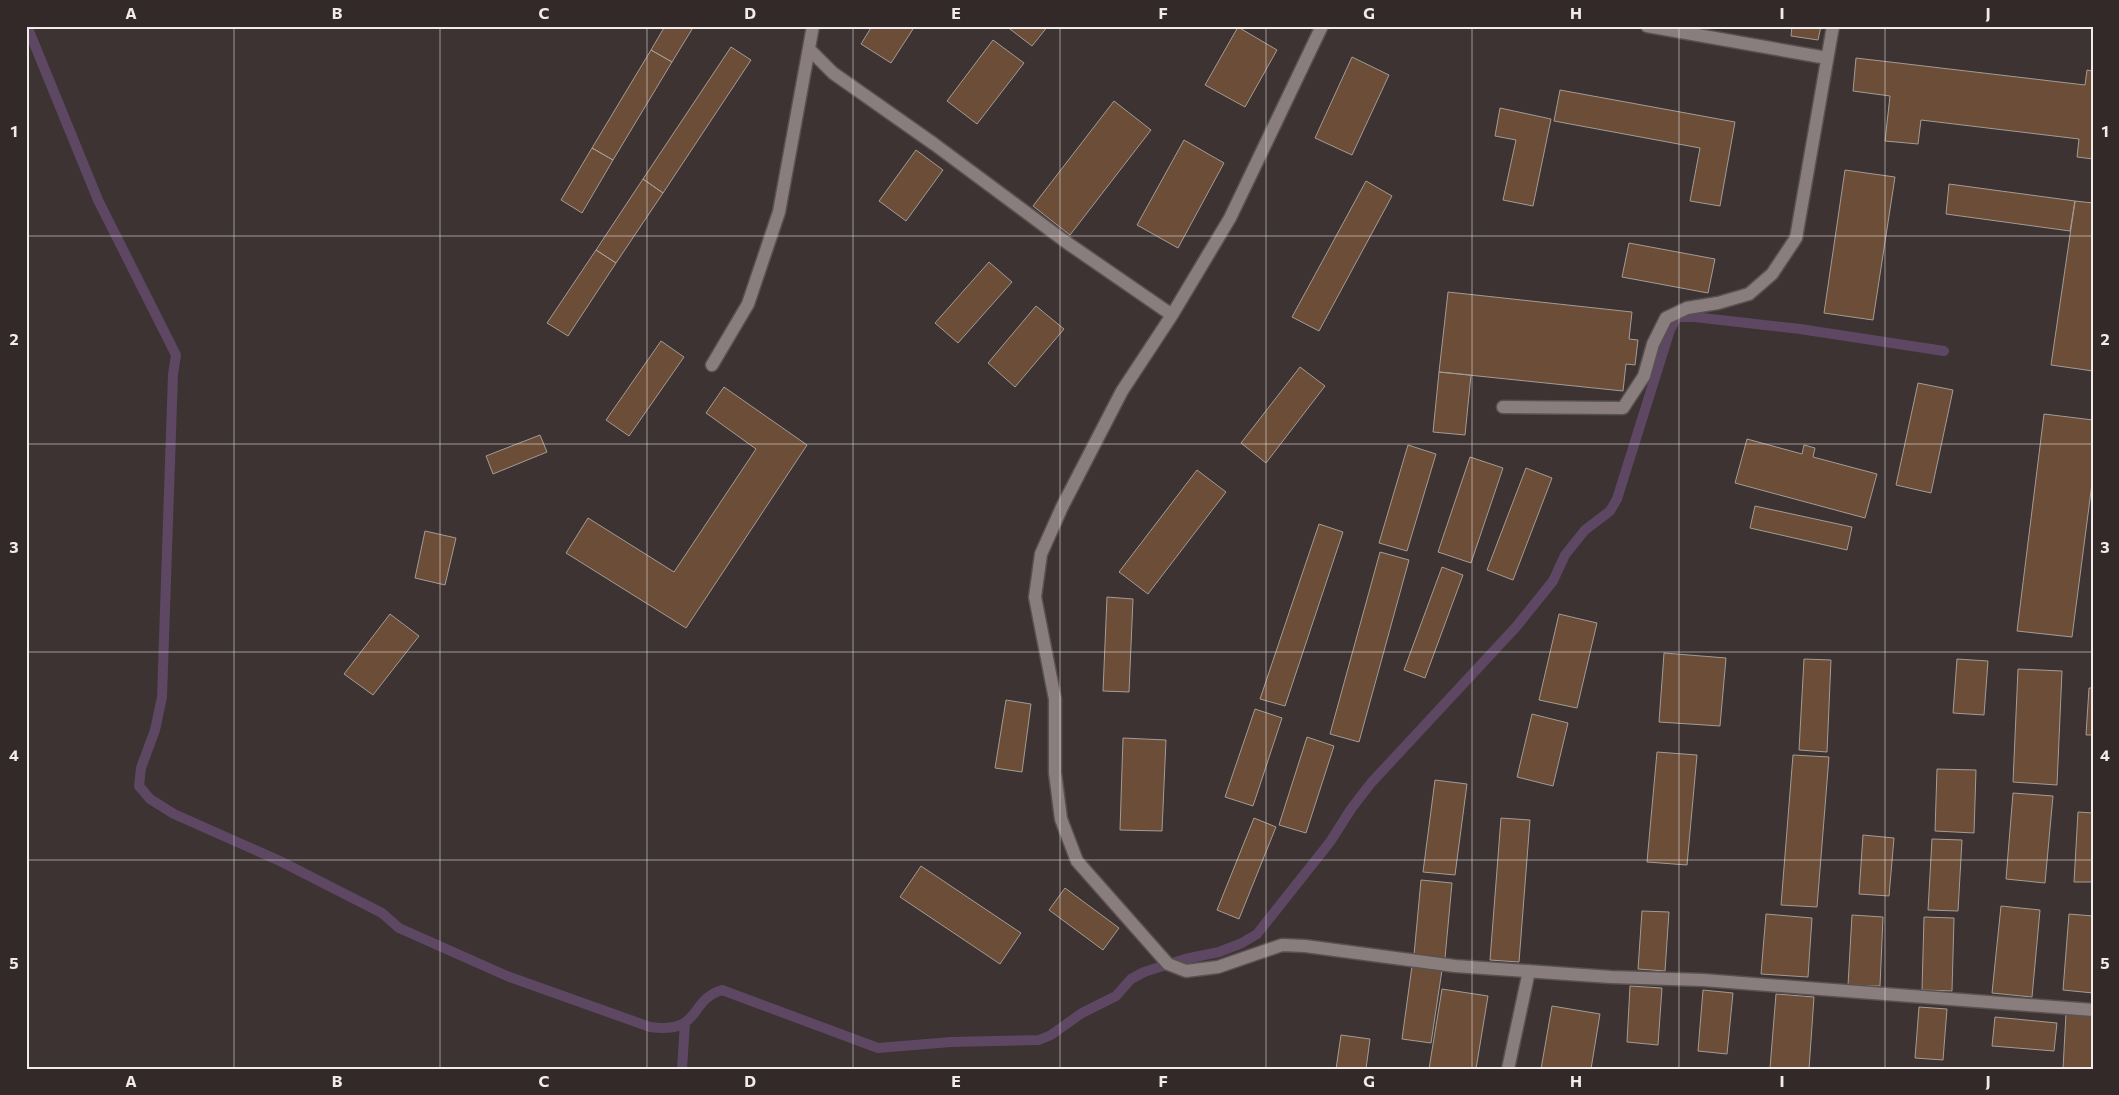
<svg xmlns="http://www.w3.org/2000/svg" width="2119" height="1095" viewBox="0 0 2119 1095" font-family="Commissioner,sans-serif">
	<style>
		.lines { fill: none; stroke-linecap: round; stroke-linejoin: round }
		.stream { stroke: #5d4763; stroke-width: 10 }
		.building { fill: #6c4e38; stroke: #a49b95 }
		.street-casing { stroke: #595150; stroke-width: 15 }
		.street { stroke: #897e7d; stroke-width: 12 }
		.grid { fill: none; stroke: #f1ebea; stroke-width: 1; stroke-opacity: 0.55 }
		.neatline { fill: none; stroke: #f1ebea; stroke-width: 2 }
		.grid-label { font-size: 16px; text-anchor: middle; font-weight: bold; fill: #f1ebea }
	</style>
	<rect width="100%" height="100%" fill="#3c3332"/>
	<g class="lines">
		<path class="stream" d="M27,26L98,200L176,355L173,374L162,697L155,730L141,768L139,786L150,799L174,814L280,861L382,913L399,928L507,976L650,1027C703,1034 687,1001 722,990L878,1048L951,1042L1039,1040L1051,1035L1082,1013L1116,996L1131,979L1144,972L1185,959L1219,952L1242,943L1257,934L1330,842L1351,809L1371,783L1516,627L1553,581L1565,555L1585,530L1610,511L1617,499L1670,330L1677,317H1694L1800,329L1944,351
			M682,1069L685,1023"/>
	</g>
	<path class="building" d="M665,26H694L672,62L651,50Z
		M872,26H915L891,63L861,44Z
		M1006,26H1048L1032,46Z
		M1792,26H1821L1818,40L1791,36Z
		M1238,27L1277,50L1245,107L1205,85Z
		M993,40L1024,63L977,124L947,101Z
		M731,47L751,60L663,193L643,179Z
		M651,50L672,62L613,160L592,148Z
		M1352,57L1389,75L1352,155L1315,138Z
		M1856,58L2085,85L2087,70L2093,71V159L2077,157L2079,139L1921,120L1918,144L1885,141L1890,96L1853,91Z
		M1560,90L1735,122L1720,206L1690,201L1700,148L1554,121Z
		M1114,101L1151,130L1070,235L1033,206Z
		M1500,108L1551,119L1533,206L1503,200L1516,140L1495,136Z
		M1184,140L1224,163L1178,248L1137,225Z
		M592,148L613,160L582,213L561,200Z
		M916,150L943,170L906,221L879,201Z
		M1845,170L1895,177L1873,320L1824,313Z
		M643,179L663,193L616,263L596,250Z
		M1366,181L1392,196L1319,331L1292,317Z
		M1949,184L2075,201L2070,231L1946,214Z
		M2075,201L2093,203V371L2051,365Z
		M1629,243L1715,259L1708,293L1622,277Z
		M596,250L616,263L568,336L547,323Z
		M989,262L1012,282L958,343L935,323Z
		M1448,292L1632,312L1629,339L1638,340L1635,365L1626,364L1623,391L1439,372Z
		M1036,306L1064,329L1015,387L988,363Z
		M661,341L684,357L629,436L606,420Z
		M1300,367L1325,386L1266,463L1241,443Z
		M1439,372L1471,375L1465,435L1433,432Z
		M1918,383L1953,390L1931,493L1896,485Z
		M724,387L807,445L686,628L566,553L588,518L674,572L756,449L706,413Z
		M2044,414L2093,420V476L2072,637L2017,631Z
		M540,435L547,452L493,474L486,456Z
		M1747,439L1802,454L1804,445L1815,448L1813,457L1877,474L1865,518L1735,483Z
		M1408,445L1436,454L1407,551L1379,543Z
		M1470,457L1503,468L1471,563L1438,552Z
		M1526,468L1552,478L1513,580L1487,570Z
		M1197,470L1226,492L1148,594L1119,572Z
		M1755,506L1852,527L1847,550L1750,528Z
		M1319,524L1343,532L1285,706L1260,699Z
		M425,531L456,538L445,585L415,578Z
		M1380,552L1409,560L1359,742L1330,734Z
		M1442,567L1463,575L1425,678L1404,670Z
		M1107,597L1133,599L1129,692L1103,691Z
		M390,614L419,636L373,695L344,674Z
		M1559,614L1597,623L1577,708L1539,700Z
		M1664,653L1726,658L1720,726L1659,722Z
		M1804,659L1831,660L1827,752L1799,750Z
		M1957,659L1988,661L1984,715L1953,713Z
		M2018,669L2062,671L2057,785L2013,782Z
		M2089,688H2093V735H2086Z
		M1006,700L1031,704L1022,772L995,768Z
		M1255,709L1282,718L1253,806L1225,797Z
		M1532,714L1568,723L1553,786L1517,777Z
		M1307,737L1334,746L1306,833L1279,825Z
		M1123,738L1166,740L1162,831L1120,830Z
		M1657,752L1697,755L1687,865L1647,862Z
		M1793,755L1829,757L1817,907L1781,905Z
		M1937,769L1976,770L1974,833L1935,831Z
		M1435,780L1467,784L1455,875L1423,872Z
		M2013,793L2053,796L2045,883L2006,879Z
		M2078,812L2093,813V882H2074Z
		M1254,818L1276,827L1239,919L1217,910Z
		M1501,818L1530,820L1519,962L1490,960Z
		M1863,835L1894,838L1889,896L1859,894Z
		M1932,839L1962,840L1958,911L1928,910Z
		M921,866L1021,933L1000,964L900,897Z
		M1421,880L1452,883L1445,958L1414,955Z
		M1065,888L1119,928L1103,950L1049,910Z
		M2001,906L2040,910L2032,997L1992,993Z
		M1642,911L1669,912L1665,971L1638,969Z
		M1766,914L1812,918L1808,977L1761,974Z
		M2069,914L2093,916V993L2063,990Z
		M1852,915L1883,917L1880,986L1848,985Z
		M1924,917L1954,918L1952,991L1922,990Z
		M1412,966L1442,970L1431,1043L1402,1039Z
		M1630,986L1662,988L1658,1045L1627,1042Z
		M1442,989L1488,996L1476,1069H1429Z
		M1703,990L1733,993L1727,1054L1698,1051Z
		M1776,994L1814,997L1809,1069L1770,1068Z
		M1552,1006L1600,1014L1591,1069H1541Z
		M1919,1007L1947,1009L1943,1060L1915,1058Z
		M2066,1013L2093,1015V1069H2063Z
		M1995,1017L2057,1023L2054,1051L1992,1046Z
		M1341,1035L1370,1039L1366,1069H1336Z"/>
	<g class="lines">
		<g class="street-casing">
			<path id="street" d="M1322,26L1230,218L1172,315L1122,391L1062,507L1041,554L1035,597L1055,699V773L1061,819L1077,861L1168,964L1186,971L1218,967L1282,945L1305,946L1455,966L1611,977L1703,980L2093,1010
				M1647,26L1827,58
				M809,49L833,73L934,144L1066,242L1172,315
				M712,365L748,304L779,212L813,26
				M1503,407L1623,408L1644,376L1653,344L1666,318L1687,308L1718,303L1749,294L1772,274L1796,238L1833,26
				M1508,1069L1529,971"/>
		</g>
		<use href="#street" class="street"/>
	</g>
	<path class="grid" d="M234,26V1069M440,26V1069M647,26V1069M853,26V1069M1060,26V1069M1266,26V1069M1472,26V1069M1679,26V1069M1885,26V1069M26,236H2093M26,444H2093M26,652H2093M26,860H2093"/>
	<rect width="2119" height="1095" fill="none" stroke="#322928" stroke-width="55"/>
	<rect x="28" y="28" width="2064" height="1040" class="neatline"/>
	<g class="grid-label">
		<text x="131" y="19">A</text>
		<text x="337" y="19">B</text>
		<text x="544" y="19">C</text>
		<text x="750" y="19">D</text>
		<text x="956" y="19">E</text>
		<text x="1163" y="19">F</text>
		<text x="1369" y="19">G</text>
		<text x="1576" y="19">H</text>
		<text x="1782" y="19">I</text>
		<text x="1988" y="19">J</text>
		<text x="14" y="137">1</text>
		<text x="2105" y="137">1</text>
		<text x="14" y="345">2</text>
		<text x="2105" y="345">2</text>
		<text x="14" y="553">3</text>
		<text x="2105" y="553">3</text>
		<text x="14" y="761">4</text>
		<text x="2105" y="761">4</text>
		<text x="14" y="969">5</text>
		<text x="2105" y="969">5</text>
		<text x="131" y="1087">A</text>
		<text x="337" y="1087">B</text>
		<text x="544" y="1087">C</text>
		<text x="750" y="1087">D</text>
		<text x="956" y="1087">E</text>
		<text x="1163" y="1087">F</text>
		<text x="1369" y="1087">G</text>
		<text x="1576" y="1087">H</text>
		<text x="1782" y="1087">I</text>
		<text x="1988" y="1087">J</text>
	</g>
</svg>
